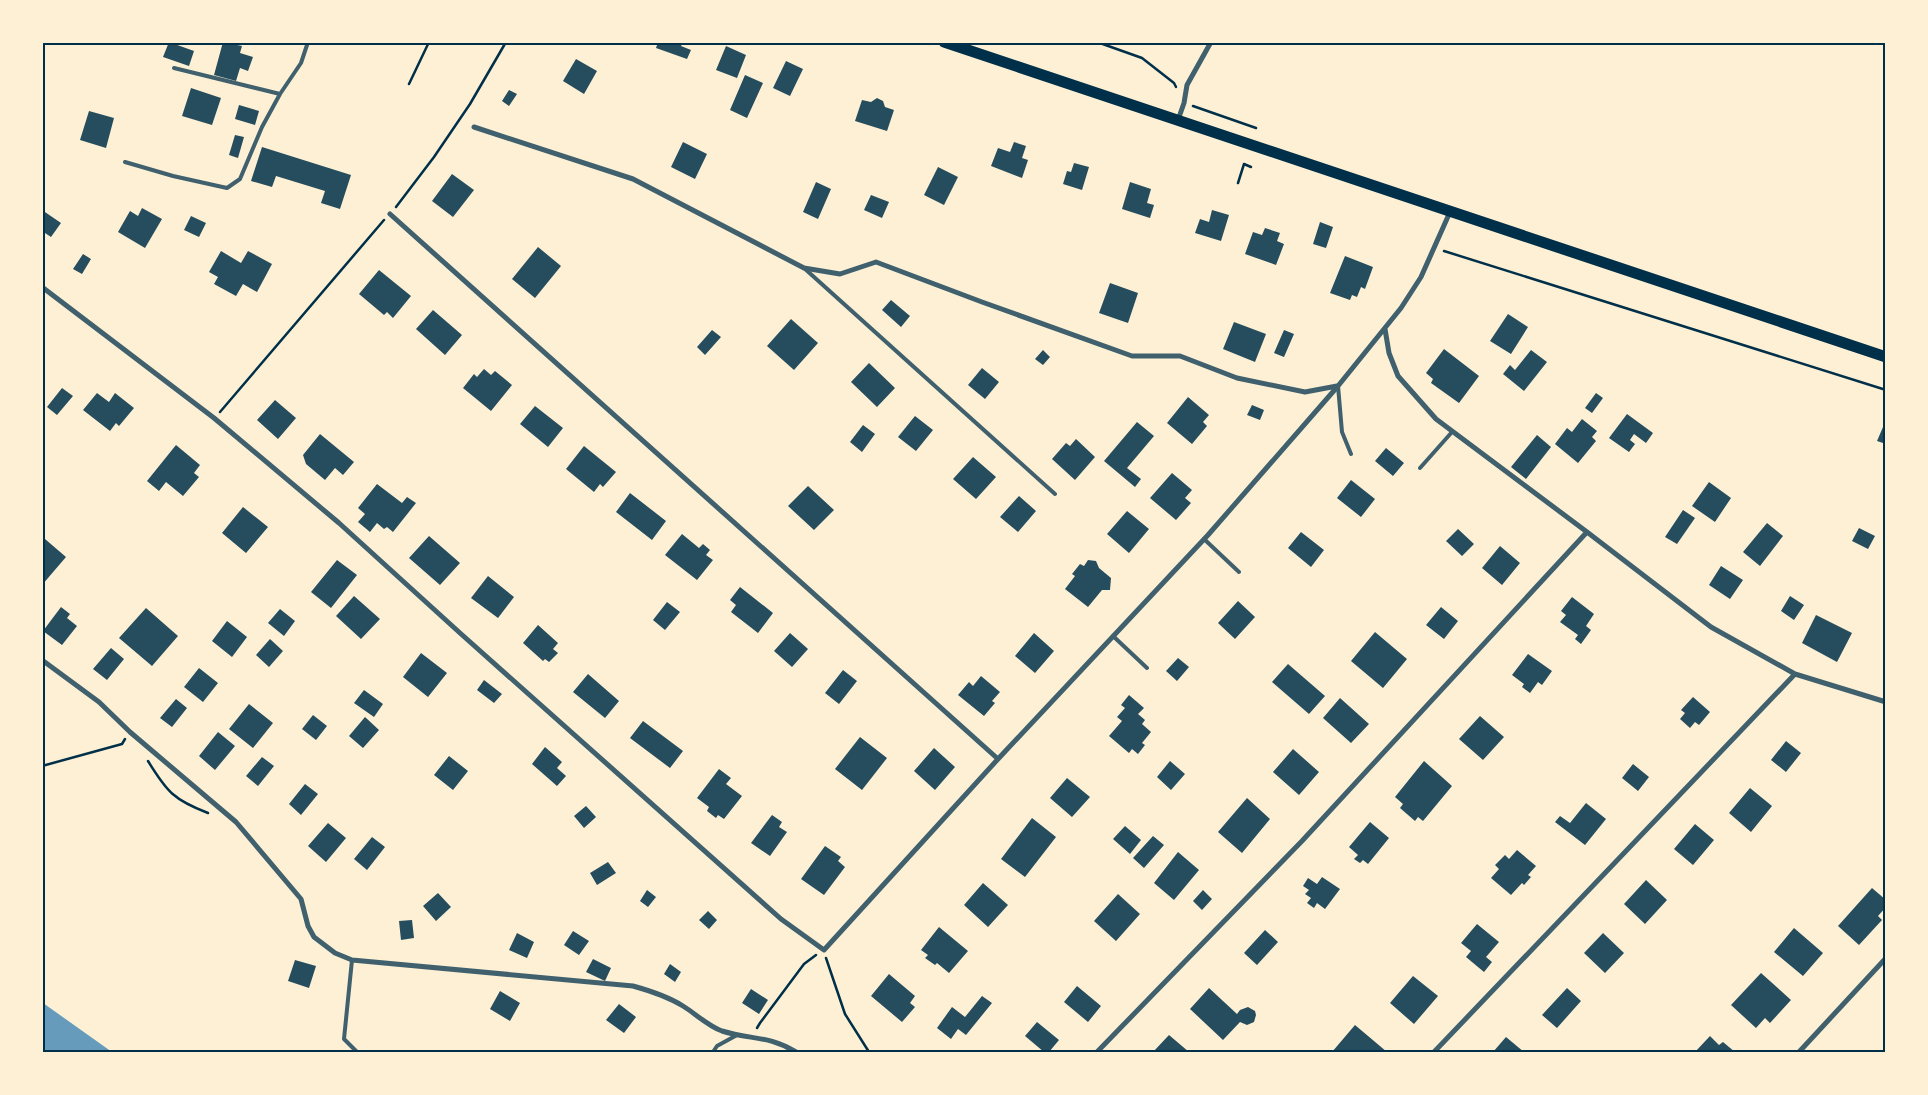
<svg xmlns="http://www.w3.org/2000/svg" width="1928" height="1095" viewBox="0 0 1928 1095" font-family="'Fira Sans Condensed',sans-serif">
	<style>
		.water { fill: #669bbc }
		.building { fill: #264d5e }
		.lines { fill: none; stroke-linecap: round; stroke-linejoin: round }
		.path { stroke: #003049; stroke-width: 2.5 }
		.service { stroke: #3f606c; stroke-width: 4 }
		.minor { stroke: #3f606c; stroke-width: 5 }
		.primary { stroke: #003049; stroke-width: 11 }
		.neatline { fill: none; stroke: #003049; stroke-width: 2 }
	</style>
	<rect width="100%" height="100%" fill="#fdf0d5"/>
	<path class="water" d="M42,1003H43L112,1052H43Z"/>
	<path class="building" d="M169,42L194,51L189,66L163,57Z
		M223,42L242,46L240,53L253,57L248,71L240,68L236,81L214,75Z
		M658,42H683L681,46L691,50L687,59L656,48Z
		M726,46L746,55L737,78L716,70Z
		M576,59L597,71L584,94L563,81Z
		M786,61L803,69L790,96L773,88Z
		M745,75L763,83L747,118L730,110Z
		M191,88L221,98L212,125L182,116Z
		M509,90L517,94L509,106L502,101Z
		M877,98L883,101L885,107L894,110L887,131L855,121L862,100L871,102Z
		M239,105L259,111L255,125L235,119Z
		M89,111L114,118L106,148L80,140Z
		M235,135L244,137L238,158L229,155Z
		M683,142L707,154L695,179L671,167Z
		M1014,142L1026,146L1022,158L1028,160L1022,178L991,166L998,148L1010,152Z
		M262,147L351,175L340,209L321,203L325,191L276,176L272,187L251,181Z
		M1074,163L1089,167L1082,190L1063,184L1067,171L1071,172Z
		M938,167L958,177L944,205L924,195Z
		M452,174L474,190L453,217L432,201Z
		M816,182L831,189L818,219L803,212Z
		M1130,182L1151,189L1147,203L1154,205L1150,218L1122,209Z
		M871,195L889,202L882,218L864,210Z
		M142,208L162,219L145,248L118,232L130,211L138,216Z
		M42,210L61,223L51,237L42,231Z
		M1212,210L1229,215L1221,241L1195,233L1200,219L1209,222Z
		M191,216L206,223L199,237L184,230Z
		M1320,222L1333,227L1326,248L1313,244Z
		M1265,228L1280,233L1277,241L1284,244L1276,265L1245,254L1253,232L1262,235Z
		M538,247L561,266L535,298L512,279Z
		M221,251L241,263L248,251L272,264L257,292L243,284L236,296L214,284L218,277L209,272Z
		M83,254L91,259L82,274L73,269Z
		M1345,256L1373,267L1365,289L1361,287L1357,297L1352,295L1350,300L1330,293Z
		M379,270L411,296L393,318L387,312L384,315L359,294Z
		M1110,283L1138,293L1128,323L1099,313Z
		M891,300L910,316L901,327L882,310Z
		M433,310L462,335L445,355L416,329Z
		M1508,314L1528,327L1511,354L1490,341Z
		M791,319L818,343L794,370L767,346Z
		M1234,322L1266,334L1255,362L1223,349Z
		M712,330L721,337L705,355L697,347Z
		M1284,330L1294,334L1284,357L1274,353Z
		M1444,349L1479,376L1459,403L1431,383L1433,379L1426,373Z
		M1043,350L1050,357L1043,365L1035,359Z
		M1531,350L1547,362L1524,391L1503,374L1510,365L1515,370Z
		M869,363L895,388L877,407L851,382Z
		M982,368L999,382L985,399L968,385Z
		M484,369L491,375L495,371L512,385L491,411L463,388L474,374L477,377Z
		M62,388L73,396L57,415L47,407Z
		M97,393L109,402L115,393L134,408L119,426L116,423L110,431L83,410Z
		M1596,393L1603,398L1592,413L1585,408Z
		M1188,397L1209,415L1203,422L1207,426L1192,444L1167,423Z
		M275,400L296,418L278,439L257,420Z
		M1252,405L1264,410L1260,420L1247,415Z
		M535,406L563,428L548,447L520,424Z
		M1627,414L1653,433L1646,443L1634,434L1630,440L1635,444L1629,452L1609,438Z
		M915,416L933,430L916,451L898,437Z
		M1582,419L1597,431L1592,437L1596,441L1578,463L1555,444L1567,428L1572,432Z
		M1886,420V444L1877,441Z
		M1137,422L1154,436L1127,468L1141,479L1135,487L1104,461Z
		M863,425L875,434L862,452L850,442Z
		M320,434L354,462L343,475L335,468L325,480L306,464L303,455Z
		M1537,435L1551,447L1526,479L1511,467Z
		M1076,439L1095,457L1075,480L1052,459L1066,443L1070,446Z
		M176,445L200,465L194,473L199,477L183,496L166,482L159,491L147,481Z
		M584,446L616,472L603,487L600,484L594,492L566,469Z
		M1386,448L1404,463L1393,476L1375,461Z
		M973,457L996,477L976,499L953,479Z
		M1172,473L1192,490L1185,498L1191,503L1176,520L1150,498Z
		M1351,480L1375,499L1361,517L1337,498Z
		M1709,482L1731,498L1715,522L1692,506Z
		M377,484L402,503L407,497L416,503L393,532L387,527L384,529L377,523L370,532L358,522L365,514L358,508Z
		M808,486L834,510L814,530L788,506Z
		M630,493L666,521L652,540L616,512Z
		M1019,496L1036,511L1018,532L1000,517Z
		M243,507L268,527L246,553L222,533Z
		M1683,510L1695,518L1677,544L1665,537Z
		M1127,511L1149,529L1129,553L1107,534Z
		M1767,523L1783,536L1760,566L1743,552Z
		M1859,528L1875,536L1868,549L1852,541Z
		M1458,529L1474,544L1462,556L1446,541Z
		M1301,532L1324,550L1311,567L1288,548Z
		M682,534L699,548L703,544L710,550L706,555L713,560L697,580L665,555Z
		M429,536L460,563L440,585L409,558Z
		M45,539L66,557L42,585V541Z
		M1500,546L1520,563L1502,585L1482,568Z
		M337,560L357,575L331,608L311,592Z
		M1088,560L1096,561L1099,568L1111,578L1110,590H1102L1088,607L1065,589L1075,576L1072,574L1080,564L1084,566Z
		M1721,566L1743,580L1730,599L1709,585Z
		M488,576L514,597L498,618L471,598Z
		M740,587L773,613L758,633L731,612L736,605L730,600Z
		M354,596L380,619L361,639L336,616Z
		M1790,596L1804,605L1794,620L1781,611Z
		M1572,597L1594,614L1586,626L1591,630L1581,644L1575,639L1578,635L1560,622L1566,615L1561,611Z
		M1238,601L1255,617L1235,639L1218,623Z
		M667,602L680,612L665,630L653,620Z
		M61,607L70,614L67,618L77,626L62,645L43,631Z
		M1441,607L1458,621L1444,639L1426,625Z
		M146,608L178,636L152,666L119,638Z
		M280,609L295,621L284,636L268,623Z
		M1816,615L1852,633L1837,662L1802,643Z
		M227,621L247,637L232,657L212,641Z
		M538,625L558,643L553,649L558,653L549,662L545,659L543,661L523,643Z
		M1375,632L1407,659L1383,688L1351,661Z
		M790,633L808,649L792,667L774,651Z
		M1034,633L1054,651L1035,673L1015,656Z
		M270,639L283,651L269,667L256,655Z
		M111,648L124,659L107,680L93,669Z
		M421,653L447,673L428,697L403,677Z
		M1528,654L1552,671L1542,685L1538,682L1530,693L1522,687L1524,684L1512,675Z
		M1178,658L1189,667L1177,681L1166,671Z
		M1288,664L1325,696L1309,714L1272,682Z
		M199,668L218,683L203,702L184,687Z
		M843,670L857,681L839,704L825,693Z
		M588,674L619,701L605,718L573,692Z
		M981,676L1000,692L992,701L995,703L984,716L958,695L969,682L973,686Z
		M484,680L502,694L494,703L477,690Z
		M364,690L383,704L374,717L354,703Z
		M1129,695L1144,708L1138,714L1145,720L1142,724L1151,732L1142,743L1145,745L1138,754L1132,749L1129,753L1109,736L1122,721L1117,717L1125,708L1121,705Z
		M1693,697L1710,712L1699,725L1695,722L1690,728L1680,719L1685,713L1681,710Z
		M1340,698L1369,724L1351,743L1323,718Z
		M176,699L187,708L172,727L160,718Z
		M249,704L273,723L253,748L229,729Z
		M313,715L327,726L316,740L302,729Z
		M1480,716L1504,737L1483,760L1459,739Z
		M365,717L379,730L363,748L349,736Z
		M643,721L683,751L670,768L630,738Z
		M218,732L235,746L215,770L199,756Z
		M860,737L887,758L862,790L835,769Z
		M1786,741L1801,753L1786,772L1771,760Z
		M545,747L562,762L557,768L566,776L557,786L532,764Z
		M934,748L955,767L935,790L914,771Z
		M1293,749L1319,772L1299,795L1273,772Z
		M449,756L468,771L453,790L434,775Z
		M262,757L274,766L258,786L246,776Z
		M1170,761L1185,774L1171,790L1157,777Z
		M1424,761L1452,786L1423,821L1418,817L1415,821L1400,808L1403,804L1395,797Z
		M1633,764L1649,777L1638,791L1622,778Z
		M719,769L731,778L726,784L742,796L724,819L718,815L716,818L707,811L709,807L697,798Z
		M1067,778L1090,797L1072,817L1050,798Z
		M305,784L318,794L301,815L289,804Z
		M1750,788L1772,806L1751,832L1729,813Z
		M1247,798L1270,819L1242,853L1218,832Z
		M1586,803L1606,819L1585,845L1555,822L1560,816L1570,823Z
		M586,806L596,817L584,828L574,816Z
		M772,815L782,822L779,827L787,832L770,856L751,843Z
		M1032,818L1056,837L1025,877L1001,859Z
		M1370,822L1389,838L1368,864L1363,860L1360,863L1354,859L1358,855L1349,847Z
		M328,823L346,838L326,862L308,846Z
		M1695,824L1714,840L1693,865L1674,849Z
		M1125,826L1141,840L1130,854L1113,839Z
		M1153,836L1164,845L1144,868L1133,858Z
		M372,837L385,847L367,870L354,859Z
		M825,846L841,857L838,861L845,867L824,895L801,879Z
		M1517,850L1536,866L1528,875L1531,877L1524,885L1522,883L1511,895L1491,878L1499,869L1495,865L1505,855L1509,859Z
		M1178,852L1199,870L1174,900L1154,883Z
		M608,862L616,873L597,885L590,873Z
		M1322,877L1340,889L1325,909L1317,903L1314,908L1307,903L1311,898L1305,894L1309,890L1303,886L1308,878L1317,884Z
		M1646,880L1667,900L1645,924L1624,904Z
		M983,883L1008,905L988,927L964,905Z
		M1872,888L1886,900V907L1878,916L1882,920L1859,945L1838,926Z
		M647,890L656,897L648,907L640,901Z
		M1203,890L1212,899L1202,910L1193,901Z
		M438,893L451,907L436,921L423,906Z
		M1118,894L1140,914L1116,941L1094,921Z
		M708,911L717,920L709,929L699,920Z
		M412,920L414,938L401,940L399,921Z
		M1477,924L1499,942L1486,957L1492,962L1484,972L1466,957L1471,951L1461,943Z
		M939,927L968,951L949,973L937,963L935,965L925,958L928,955L921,950Z
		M1794,928L1823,953L1803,976L1774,952Z
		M1265,930L1278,942L1257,965L1244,953Z
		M573,931L589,941L579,955L564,945Z
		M517,933L534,942L527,958L509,950Z
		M1603,933L1624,953L1605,973L1584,953Z
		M593,959L611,968L605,981L586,972Z
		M295,960L316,966L309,988L288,981Z
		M670,964L681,972L675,982L664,974Z
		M1761,973L1791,1000L1770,1023L1765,1018L1756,1028L1731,1005Z
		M889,974L915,996L910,1003L915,1007L902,1022L871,996Z
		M1413,976L1438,996L1414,1024L1390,1003Z
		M1077,986L1101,1006L1088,1022L1064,1002Z
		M1209,988L1237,1014L1240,1010L1248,1007L1255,1011L1256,1015L1254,1022L1247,1025L1240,1022L1223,1040L1190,1009Z
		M1567,988L1581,1001L1557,1028L1542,1015Z
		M751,989L768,1000L759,1014L742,1003Z
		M500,991L520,1003L510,1021L490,1009Z
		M982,996L992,1003L966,1035L958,1029L951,1039L937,1028L952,1007L965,1017Z
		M619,1004L636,1017L624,1033L606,1020Z
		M1037,1022L1059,1040L1049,1052H1044L1025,1036Z
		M1355,1025L1387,1052H1332Z
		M1169,1035L1189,1052H1153Z
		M1710,1036L1719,1045L1723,1042L1735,1052H1695Z
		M1506,1037L1524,1052H1493Z"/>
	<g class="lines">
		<path class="path" d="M1097,42L1142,58L1174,83L1176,87
			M409,84L429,42
			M1193,106L1256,128
			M1238,183L1244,164L1251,167
			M396,207L434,157L470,104L506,42
			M1444,251L1886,390
			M220,412L384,220
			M148,761C167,792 174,800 208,813
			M42,766L122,744L125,739
			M826,958L845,1014L869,1052
			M757,1028L760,1023L804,964L816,955"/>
		<path class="service" d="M174,68L280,94
			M125,162L173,176L227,188L240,179L262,127L280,94L301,63L308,42
			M804,268L1055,494
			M1338,386L1342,432L1351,454
			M1420,468L1452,432
			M1204,539L1239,572
			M1113,636L1147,668
			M352,960L344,1039L357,1052
			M713,1052L717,1046L737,1035"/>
		<path class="minor" d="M1178,120L1184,103L1187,85L1211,42
			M474,127L633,179L804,268L840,274L876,262L982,302L1132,356H1180L1237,378L1305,392L1337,386
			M390,214L998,759
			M42,287L214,418L339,523L460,633L781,919L824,950L998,759L1208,535L1338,386L1401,308L1421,277L1450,212
			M1385,329L1389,353L1398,376L1436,419L1587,532L1711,627L1795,674L1886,702
			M42,660L99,702L130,732L236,822L301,899L308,926L314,937L335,953L352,960L633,986C651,991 667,996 683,1006C696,1014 708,1026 722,1031C751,1040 768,1035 796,1052
			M1097,1052L1302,841L1587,532
			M1434,1052L1795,674
			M1799,1052L1886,958"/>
		<path class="primary" d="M944,42L1886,357"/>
	</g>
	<rect width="1928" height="1095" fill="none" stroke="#fdf0d5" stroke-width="88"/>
	<rect x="44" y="44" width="1840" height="1007" class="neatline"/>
</svg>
